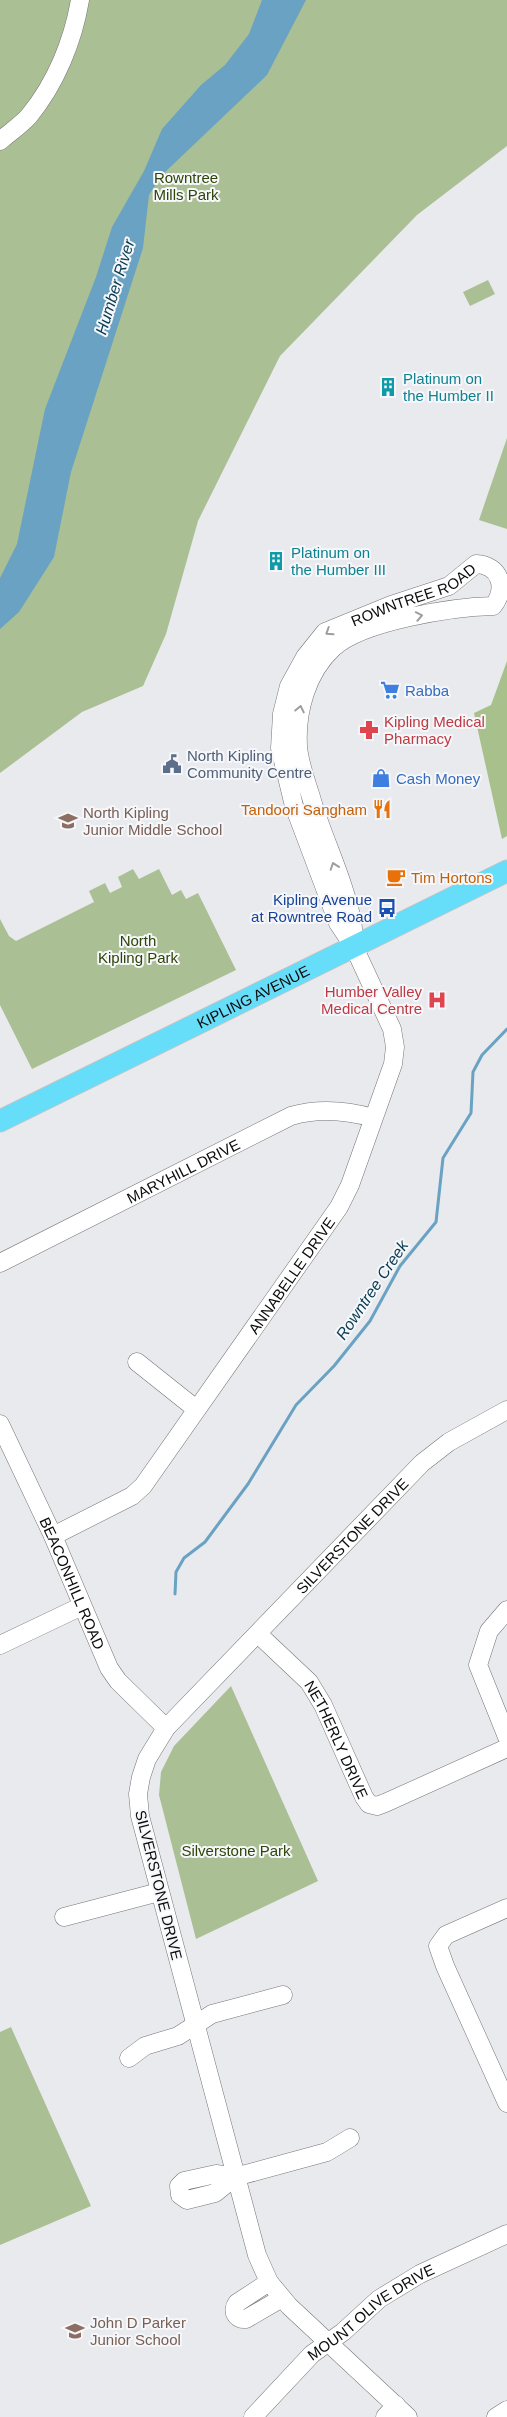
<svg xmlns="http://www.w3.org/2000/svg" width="507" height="2417" viewBox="0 0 507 2417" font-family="Helvetica,sans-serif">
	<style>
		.green { fill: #abbf94 }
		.forest { fill: #a8c18c }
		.water { fill: #69a2c3 }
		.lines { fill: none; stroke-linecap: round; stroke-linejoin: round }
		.stream { stroke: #69a2c3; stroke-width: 3 }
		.minor-casing { stroke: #747577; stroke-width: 19 }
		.major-casing { stroke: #c5c5c5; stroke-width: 23 }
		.minor { stroke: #fff; stroke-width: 18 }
		.major { stroke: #66ddf9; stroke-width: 21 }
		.oneway { stroke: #9e9e9e }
		.labels { text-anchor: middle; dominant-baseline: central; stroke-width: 4; stroke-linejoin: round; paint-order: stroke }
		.park-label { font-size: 15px; fill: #2e4408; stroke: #f6f7fa }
		.culture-label { font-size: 15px; fill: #0d838f; stroke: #f6f7fa; text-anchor: start }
		.street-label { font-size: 15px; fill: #0c0c0d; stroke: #f6f7fa }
		.shop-label { font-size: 15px; fill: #366cbe; stroke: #f6f7fa; text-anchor: start }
		.health-label { font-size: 15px; fill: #be3a42; stroke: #f6f7fa; text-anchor: start }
		.service-label { font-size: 15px; fill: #4e5e75; stroke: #f6f7fa; text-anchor: start }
		.food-label { font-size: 15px; fill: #c56008; stroke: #f6f7fa; text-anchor: end }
		.education-label { font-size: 15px; fill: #785e54; stroke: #f6f7fa; text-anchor: start }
		.transit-label { font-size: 15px; fill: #164399; stroke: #f6f7fa; text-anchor: end }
		.water-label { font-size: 16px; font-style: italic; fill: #083b52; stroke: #f6f7fa }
	</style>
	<rect width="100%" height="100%" fill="#e9eaed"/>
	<path class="green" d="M0,0H507V146L417,215L280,356L198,521L166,634L143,686L82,712L0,773Z
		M488,280L495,294L470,306L463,292Z
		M507,438V529L479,520Z
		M133,869L139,879L159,869L172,895L181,890L186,899L198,893L236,970L32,1069L0,1005V919L9,936L16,941L94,902L89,891L105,883L110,893L122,887L118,877Z
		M231,1686L318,1881L196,1939L159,1795L161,1772L174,1746Z
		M11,2027L91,2206L0,2245V2032Z"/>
	<path class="forest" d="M507,661V836L502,839L474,713L491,705Z"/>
	<path class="water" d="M262,0H306L267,75L162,175L149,195L143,248L71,472L54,557L19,612L0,629V578L17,544L45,409L96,277L112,227L144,171L162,129L201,85L225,65L249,34Z"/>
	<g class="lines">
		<path class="stream" d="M175,1594L176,1572L184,1558L205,1542L248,1484L296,1405L334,1366L370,1321L400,1266L436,1222L443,1158L471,1113L473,1072L482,1055L507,1029"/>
		<g class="minor-casing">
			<g id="minor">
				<path d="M0,141C9,133 21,125 29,116C56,83 73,41 80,0"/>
				<path id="s1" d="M0,1263L291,1116C319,1108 345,1110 373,1118"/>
				<path d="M137,1362L196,1409"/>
				<path id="s2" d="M0,1424L53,1536L109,1668L118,1681L166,1728"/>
				<path id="s3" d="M53,1536L132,1496L143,1486L339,1207L350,1185L393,1064L395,1047L392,1029L354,947L338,923L294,806L280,748L282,714L289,686L305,657L325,632L391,605L449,586L476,564C501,565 507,589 493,606C453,607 362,621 333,648C307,672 296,711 298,746C299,762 306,781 311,797C322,837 343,876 351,916C354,926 353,937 354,947"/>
				<path d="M507,1610L489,1631L478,1665L507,1737"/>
				<path id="s4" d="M258,1634L309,1682L323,1705L364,1797L369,1804L377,1806L385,1803L507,1748"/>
				<path d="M0,1645L82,1606"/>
				<path d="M507,1908L446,1935L438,1946L445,1966L507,2103"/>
				<path d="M64,1917L159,1892"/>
				<path d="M129,2058L145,2046L178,2036L212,2014L283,1995"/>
				<path d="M216,2174L235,2177L215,2193L187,2200L180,2195L179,2186L184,2181Z"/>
				<path d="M235,2177L327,2152L350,2138"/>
				<path d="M269,2282L237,2303C231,2311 236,2320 246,2319L282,2298"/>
				<path id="s5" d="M253,2417L312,2354L343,2332L379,2299L420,2274L507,2234"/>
				<path d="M385,2417L396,2405"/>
				<path id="s6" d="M408,2417L289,2306L269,2282L257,2255L140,1816L138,1794L141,1777L147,1759L166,1728L422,1463L449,1442L507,1410"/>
				<path d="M496,2417L507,2410"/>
			</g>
		</g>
		<g class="major-casing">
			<g id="major">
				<path id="s7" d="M0,1121L507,871"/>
			</g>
		</g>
		<use href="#minor" class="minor"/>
		<use href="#major" class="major"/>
	</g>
	<defs><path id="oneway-chevron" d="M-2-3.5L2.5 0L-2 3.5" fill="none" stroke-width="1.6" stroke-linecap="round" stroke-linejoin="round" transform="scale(1.25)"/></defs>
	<g class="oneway">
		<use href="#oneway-chevron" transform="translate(419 616) rotate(-11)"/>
		<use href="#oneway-chevron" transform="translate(329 632) rotate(147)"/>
		<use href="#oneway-chevron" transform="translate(300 709) rotate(-78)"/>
		<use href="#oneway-chevron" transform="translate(334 866) rotate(-109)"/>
	</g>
	<defs>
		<g id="building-bare" transform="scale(1.5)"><path d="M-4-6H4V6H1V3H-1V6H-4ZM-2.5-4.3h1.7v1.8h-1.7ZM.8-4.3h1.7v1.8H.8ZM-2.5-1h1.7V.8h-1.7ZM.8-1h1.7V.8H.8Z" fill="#0f9aa8" stroke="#f6f7fa" stroke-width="2.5" paint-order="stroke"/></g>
		<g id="supermarket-bare" transform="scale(1.5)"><path d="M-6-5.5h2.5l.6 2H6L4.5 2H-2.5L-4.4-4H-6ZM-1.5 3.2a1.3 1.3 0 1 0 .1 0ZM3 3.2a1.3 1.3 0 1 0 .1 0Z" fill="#3f7fe0" stroke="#f6f7fa" stroke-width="2.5" paint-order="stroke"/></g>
		<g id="pharmacy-bare" transform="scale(1.5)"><path d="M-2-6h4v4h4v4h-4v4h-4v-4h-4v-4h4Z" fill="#e0444e" stroke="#f6f7fa" stroke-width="2.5" paint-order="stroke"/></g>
		<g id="civic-bare" transform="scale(1.5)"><path d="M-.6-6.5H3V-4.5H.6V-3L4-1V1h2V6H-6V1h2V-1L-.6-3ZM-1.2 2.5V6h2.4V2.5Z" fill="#5c6f8a" stroke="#f6f7fa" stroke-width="2.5" paint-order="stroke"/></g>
		<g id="shop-bare" transform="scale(1.5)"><path d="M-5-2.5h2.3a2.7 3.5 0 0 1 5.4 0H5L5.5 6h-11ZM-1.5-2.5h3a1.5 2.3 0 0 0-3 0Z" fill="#3f7fe0" stroke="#f6f7fa" stroke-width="2.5" paint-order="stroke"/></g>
		<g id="restaurant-bare" transform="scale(1.5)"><path d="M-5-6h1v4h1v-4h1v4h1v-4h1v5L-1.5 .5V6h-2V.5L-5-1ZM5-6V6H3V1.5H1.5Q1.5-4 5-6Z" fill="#e8710a" stroke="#f6f7fa" stroke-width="2.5" paint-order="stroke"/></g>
		<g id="school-bare" transform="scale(1.5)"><path d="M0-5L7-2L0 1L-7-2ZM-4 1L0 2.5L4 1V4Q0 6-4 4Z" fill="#8d6e63" stroke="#f6f7fa" stroke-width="2.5" paint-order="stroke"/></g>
		<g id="cafe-bare" transform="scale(1.5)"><path d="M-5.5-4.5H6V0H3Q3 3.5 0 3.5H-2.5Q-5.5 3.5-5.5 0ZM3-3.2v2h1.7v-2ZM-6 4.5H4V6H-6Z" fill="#e8710a" stroke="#f6f7fa" stroke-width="2.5" paint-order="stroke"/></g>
		<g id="bus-bare" transform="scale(1.5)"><path d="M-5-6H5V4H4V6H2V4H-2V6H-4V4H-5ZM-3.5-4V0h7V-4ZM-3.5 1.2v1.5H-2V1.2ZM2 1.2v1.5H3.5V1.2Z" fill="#1a4fb4" stroke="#f6f7fa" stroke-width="2.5" paint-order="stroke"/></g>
		<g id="hospital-bare" transform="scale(1.5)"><path d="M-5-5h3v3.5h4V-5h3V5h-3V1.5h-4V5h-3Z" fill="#e0444e" stroke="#f6f7fa" stroke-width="2.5" paint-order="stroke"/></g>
	</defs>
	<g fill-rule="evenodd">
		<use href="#building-bare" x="388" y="387"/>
		<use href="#building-bare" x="276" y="561"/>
		<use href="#supermarket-bare" x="390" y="690"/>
		<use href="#pharmacy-bare" x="369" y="730"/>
		<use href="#civic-bare" x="172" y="764"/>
		<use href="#shop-bare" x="381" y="778"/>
		<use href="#restaurant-bare" x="382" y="809"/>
		<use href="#school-bare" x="68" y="821"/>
		<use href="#cafe-bare" x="396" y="877"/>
		<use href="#bus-bare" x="387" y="908"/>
		<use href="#hospital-bare" x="437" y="1000"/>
		<use href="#school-bare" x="75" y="2331"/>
	</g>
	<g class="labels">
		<g class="park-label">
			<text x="186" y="177">Rowntree<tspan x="186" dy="17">Mills Park</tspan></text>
			<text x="138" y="940">North<tspan x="138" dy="17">Kipling Park</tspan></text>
			<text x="236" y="1850">Silverstone Park</text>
		</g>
		<g class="culture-label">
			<text x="403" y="378">Platinum on<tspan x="403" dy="17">the Humber II</tspan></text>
			<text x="291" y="552">Platinum on<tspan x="291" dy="17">the Humber III</tspan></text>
		</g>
		<g class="street-label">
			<text stroke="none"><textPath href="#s3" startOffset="1161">ROWNTREE ROAD</textPath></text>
			<text stroke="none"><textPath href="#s7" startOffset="282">KIPLING AVENUE</textPath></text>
			<text stroke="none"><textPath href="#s1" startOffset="205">MARYHILL DRIVE</textPath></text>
			<text stroke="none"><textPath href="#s3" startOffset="361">ANNABELLE DRIVE</textPath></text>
			<text stroke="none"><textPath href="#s6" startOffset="1040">SILVERSTONE DRIVE</textPath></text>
			<text stroke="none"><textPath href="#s2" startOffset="175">BEACONHILL ROAD</textPath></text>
			<text stroke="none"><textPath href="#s4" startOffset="134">NETHERLY DRIVE</textPath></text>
			<text transform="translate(159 1885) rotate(76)">SILVERSTONE DRIVE</text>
			<text stroke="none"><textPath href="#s5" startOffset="159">MOUNT OLIVE DRIVE</textPath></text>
		</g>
		<g class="shop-label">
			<text x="405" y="690">Rabba</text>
			<text x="396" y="778">Cash Money</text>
		</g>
		<g class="health-label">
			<text x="384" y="721">Kipling Medical<tspan x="384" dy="17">Pharmacy</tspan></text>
			<text x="422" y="991" text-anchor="end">Humber Valley<tspan x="422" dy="17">Medical Centre</tspan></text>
		</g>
		<g class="service-label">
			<text x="187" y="755">North Kipling<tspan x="187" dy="17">Community Centre</tspan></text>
		</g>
		<g class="food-label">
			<text x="367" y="809">Tandoori Sangham</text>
			<text x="411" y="877" text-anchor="start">Tim Hortons</text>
		</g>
		<g class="education-label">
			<text x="83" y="812">North Kipling<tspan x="83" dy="17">Junior Middle School</tspan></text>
			<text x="90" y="2322">John D Parker<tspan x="90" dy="17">Junior School</tspan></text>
		</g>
		<g class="transit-label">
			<text x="372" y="899">Kipling Avenue<tspan x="372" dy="17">at Rowntree Road</tspan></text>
		</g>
		<g class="water-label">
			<text transform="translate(115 287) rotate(-73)">Humber River</text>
			<text transform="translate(372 1290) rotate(-56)">Rowntree Creek</text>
		</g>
	</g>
</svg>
